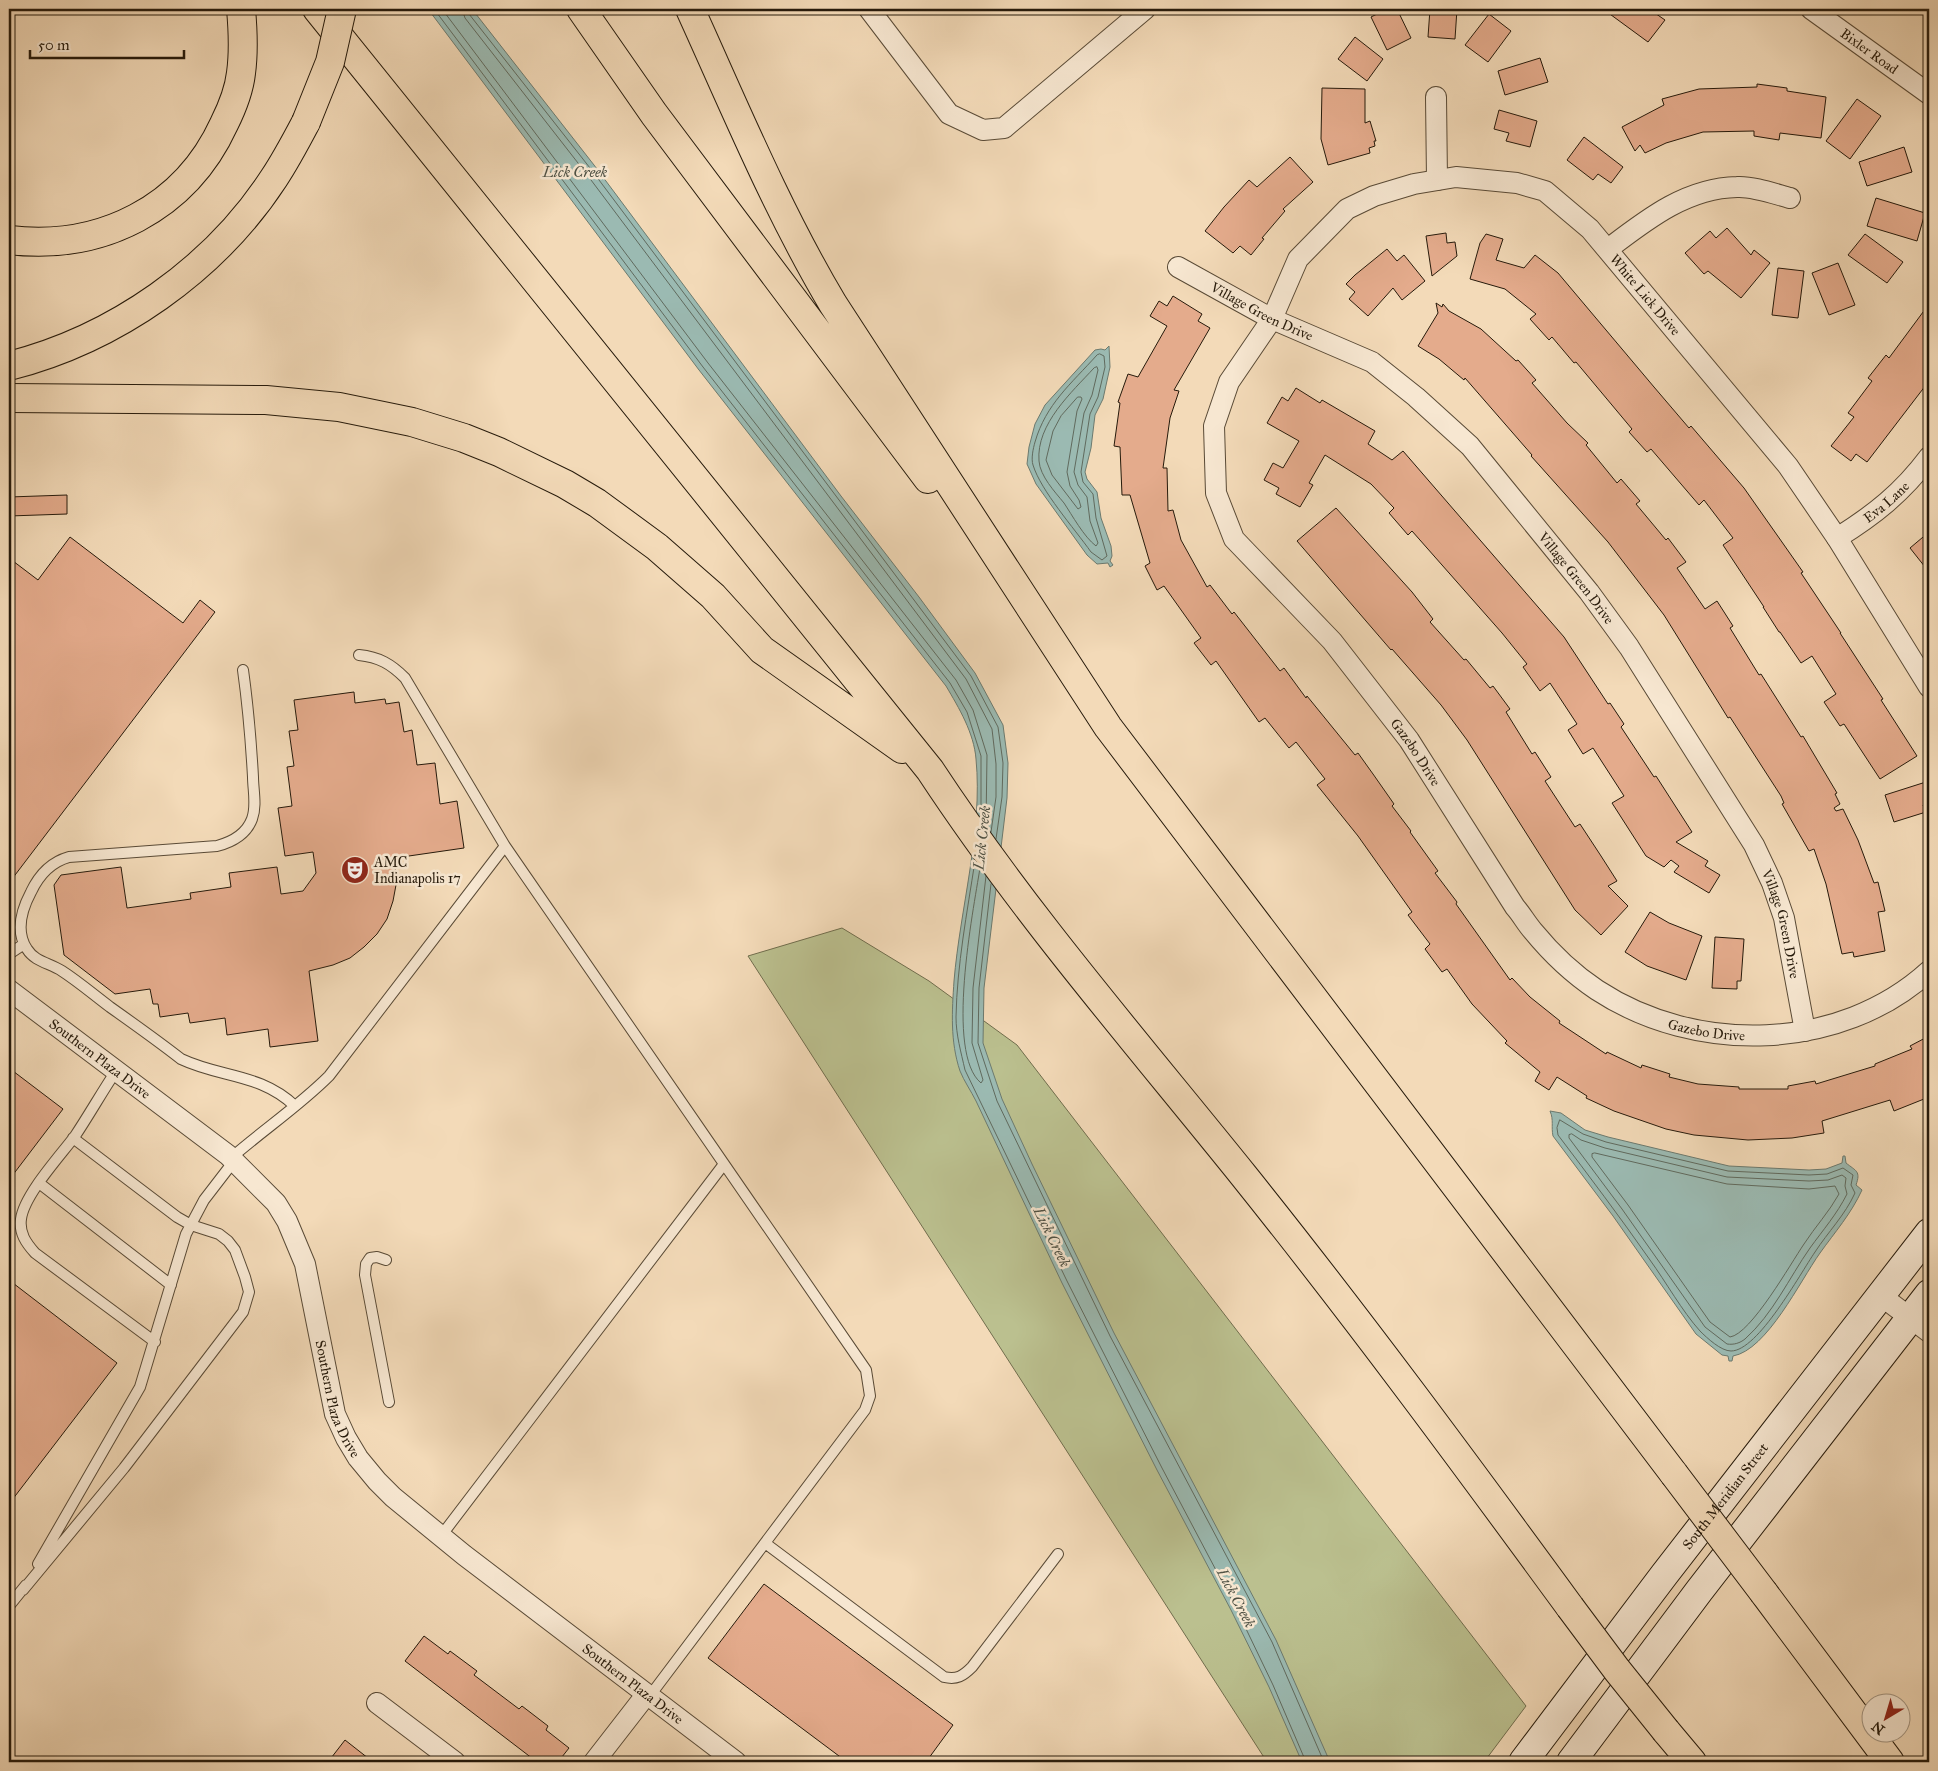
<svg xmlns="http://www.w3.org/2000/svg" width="1938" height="1771" viewBox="0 0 1938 1771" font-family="'IM FELL Great Primer',serif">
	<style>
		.green { fill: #bbc08f; stroke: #706d4d }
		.water { fill: #9bbab2; stroke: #6c7a6f }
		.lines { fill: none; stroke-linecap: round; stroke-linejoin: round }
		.shore { stroke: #606a5e; stroke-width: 1 }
		.building { fill: #e4ab8c; stroke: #261a0b }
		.service-casing { stroke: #594a36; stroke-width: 12 }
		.minor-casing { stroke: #594a36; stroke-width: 22 }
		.secondary-casing { stroke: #261a0b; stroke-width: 30 }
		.motorway-casing { stroke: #261a0b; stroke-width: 30 }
		.service { stroke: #f7e7d1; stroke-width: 10 }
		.minor { stroke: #f7e7d1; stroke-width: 20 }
		.secondary { stroke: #f7e7d1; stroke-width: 28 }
		.motorway { stroke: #f3dab8; stroke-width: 28 }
		.motorway-bridge-casing { stroke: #261a0b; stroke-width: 30; stroke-linecap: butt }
		.motorway-bridge { stroke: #f3dab8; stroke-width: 28 }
		.labels { text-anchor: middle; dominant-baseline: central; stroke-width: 5; stroke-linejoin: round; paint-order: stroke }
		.street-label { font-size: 14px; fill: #261a0b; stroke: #f7e7d1 }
		.poi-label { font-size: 14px; fill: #261a0b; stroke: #f7e7d1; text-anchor: start }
		.water-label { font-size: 15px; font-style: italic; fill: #4f5245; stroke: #f7e7d1 }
	</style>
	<rect width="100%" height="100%" fill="#f3dab8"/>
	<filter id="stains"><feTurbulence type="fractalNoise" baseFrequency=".004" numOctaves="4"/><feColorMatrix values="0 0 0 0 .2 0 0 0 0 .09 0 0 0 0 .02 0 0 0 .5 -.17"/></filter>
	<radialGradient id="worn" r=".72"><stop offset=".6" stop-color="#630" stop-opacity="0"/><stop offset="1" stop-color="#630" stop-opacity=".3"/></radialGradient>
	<path class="green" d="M842,928L929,981L1017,1045L1526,1706L1484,1762H1267L748,956Z"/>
	<path class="water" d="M428,9H472L594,165L841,496L919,597L975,673L1003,725L1008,763L1007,798L984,988L983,1043L1002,1099L1032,1164L1114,1333L1276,1640L1330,1762H1302L1269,1687L1231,1610L1157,1470L1062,1283L976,1101C971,1091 964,1081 960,1071C950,1041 952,1011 954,981C960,909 983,831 976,759C974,733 959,708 946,686L699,370Z
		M1109,346L1110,367L1103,399L1095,415L1091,448L1085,472L1087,479L1097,492L1101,518L1111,546L1112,556L1110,561L1113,565L1110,567L1108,563L1097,564L1087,555L1036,484L1027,464L1029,447L1035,424L1045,405L1095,350L1101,349L1105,350Z
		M1550,1111L1561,1113L1585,1130L1608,1137L1729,1166L1809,1170L1826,1169L1842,1163L1843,1156H1845L1846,1163C1856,1171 1861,1171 1856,1185L1862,1190C1851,1214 1835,1232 1820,1253C1800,1281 1767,1350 1733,1356L1732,1361H1729L1728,1356L1722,1355L1696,1334L1613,1216L1553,1136C1551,1127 1554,1120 1550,1111Z"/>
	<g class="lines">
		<path class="shore" d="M434,9L703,367L950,683L967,712L981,756V817
			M442,9L708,363L956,680L973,710L987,755L986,825
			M462,9L465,18L585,172L966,679L992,729L996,764V797L991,832
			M468,9L469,14L590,168L971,676L998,727L1003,763L1002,797L996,839
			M1100,354L1104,356L1105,367L1098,397L1090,414L1081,472L1083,482L1093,494L1096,518L1107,556L1102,560L1091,552C1074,528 1041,491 1033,465C1031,459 1033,449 1035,442C1046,404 1071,384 1097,355Z
			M1097,367L1098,370L1092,395L1084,413L1074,472L1078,485L1087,497L1090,521L1098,543L1096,546C1084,537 1072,515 1064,503C1055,492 1040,476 1039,461C1036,424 1072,392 1094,368Z
			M1078,397H1081L1082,399L1077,411L1067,472L1070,486L1079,500L1081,507L1078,509L1052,475L1046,460L1053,431L1061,416Z
			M975,861C967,913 957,965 956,1017C956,1035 961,1052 965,1070L1067,1281L1162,1468L1236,1608L1273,1685L1306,1762
			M980,868C973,912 945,1053 981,1083L983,1080L972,1043L973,988L986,876
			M991,884L979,988L978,1043L997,1101L1110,1336L1272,1642L1324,1762
			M1560,1120L1583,1134L1606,1142L1728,1171L1809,1175L1827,1174L1843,1168L1853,1175L1851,1185L1855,1193C1845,1215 1828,1232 1815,1252C1800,1274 1758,1351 1731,1351C1721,1351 1707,1338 1700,1331C1682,1311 1666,1282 1650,1260C1620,1217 1589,1176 1558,1135L1557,1128Z
			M1572,1134L1581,1140L1605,1148L1727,1177L1809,1181L1828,1180L1842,1175L1846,1178L1845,1186L1847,1194C1837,1214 1823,1230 1810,1248C1789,1278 1773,1314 1745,1339C1740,1343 1734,1345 1727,1344L1705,1327L1622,1209L1569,1138V1135Z
			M1595,1153L1727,1184L1809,1189L1835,1186L1839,1194C1829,1212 1815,1227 1804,1244C1791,1263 1751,1334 1730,1337L1710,1322L1628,1205L1592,1157V1154Z"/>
	</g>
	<path class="building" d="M1387,9H1397L1411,38L1387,50L1371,17Z
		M1430,9H1457L1455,39L1428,37Z
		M1603,9H1649L1665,20L1648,42Z
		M1489,14L1511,31L1488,62L1465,45Z
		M1355,37L1383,59L1367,81L1338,59Z
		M1540,58L1548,82L1505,95L1498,71Z
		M1757,84L1787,88V91L1826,97L1821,138L1780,133L1779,140L1754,136V131L1703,132L1666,143L1645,153L1640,145L1635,151L1622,127L1664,105L1662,99L1699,89L1757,87Z
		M1322,88L1365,89V123L1370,121L1376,141H1374L1375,146L1369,148L1370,153L1328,165L1321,139Z
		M1857,99L1881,116L1850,159L1826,141Z
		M1499,110L1537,121L1530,147L1506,141L1509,133L1494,129Z
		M1584,137L1623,167L1611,183L1598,174L1593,180L1567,160Z
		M1904,147L1912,172L1867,186L1859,162Z
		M1290,157L1313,182L1283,209L1285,211L1262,238L1264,239L1251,255L1240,246L1233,253L1205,231L1224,207L1249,180L1257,187Z
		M1876,198L1925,213L1917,241L1867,226Z
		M1727,228L1751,255L1754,250L1770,263L1741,298L1708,271L1704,274L1685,253L1710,231L1716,238Z
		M1446,233L1447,243L1455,242L1457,256L1432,276L1426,236Z
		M1486,234L1503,239L1496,260L1524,268L1535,255L1558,273L1654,387L1689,428L1691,426L1744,488L1803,572L1801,573L1841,633H1840L1883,699L1881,700L1917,756L1880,779L1844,724L1840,726L1824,702L1836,694L1812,656L1801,663L1780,632H1779L1763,607H1764L1723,545L1733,538L1704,500L1699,505L1651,449L1647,452L1629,432L1632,429L1576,362L1574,363L1552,337L1549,340L1530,319L1536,314L1505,289L1470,279L1480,243Z
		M1865,234L1903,262L1887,283L1848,255Z
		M1387,249L1397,261L1404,255L1425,281L1402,300L1393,288L1368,316L1349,299L1355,292L1346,284L1355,275Z
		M1838,263L1855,305L1829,315L1812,273Z
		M1778,268L1804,271L1798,318L1772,315Z
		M1173,296L1202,314L1198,321L1210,328L1174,390L1179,391L1170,418L1163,468H1167L1168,511L1173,510L1181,540L1207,587L1210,585L1232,614L1234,612L1280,671L1284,668L1306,698L1307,696L1355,755L1358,753L1373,774L1394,804L1392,806L1411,831L1410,832L1438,871L1435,873L1457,902L1456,904L1510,980L1512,978L1530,997L1560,1021L1559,1023L1606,1054L1607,1052L1641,1068L1642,1065L1670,1074L1669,1077L1698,1084L1739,1087V1089H1788V1086L1815,1081L1816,1084L1875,1066V1064L1912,1049L1910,1046L1929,1036V1097L1894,1111L1890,1100L1822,1121L1824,1133L1792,1138L1748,1140L1694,1135L1666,1129L1614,1111L1586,1098L1587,1096L1557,1077L1549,1090L1535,1081L1540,1072L1505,1043L1507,1041L1472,1004L1447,969L1442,972L1425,949L1430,944L1408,915L1412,912L1358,836L1317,785L1325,779L1296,742L1289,748L1265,718L1259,722L1216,661L1211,665L1194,643L1201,638L1164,586L1157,590L1145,566L1150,563L1130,495H1122L1120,447L1114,446L1120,403L1118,402L1128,374L1138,377L1167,326L1150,316L1159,301L1167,306Z
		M1436,303L1442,307L1443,304L1449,311L1481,329L1516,361L1518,360L1536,380L1532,383L1567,423L1588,443L1586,445L1617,483L1621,479L1640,501L1636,504L1666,540L1668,538L1686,562L1677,568L1705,609L1717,601L1733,626L1730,628L1759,675L1761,674L1801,737L1803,736L1837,793L1835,794L1840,804L1834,808L1836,811L1843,809L1858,840L1874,883L1878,882L1885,911L1878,912L1885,951L1854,957L1853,952L1842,954L1826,884L1814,849L1809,851L1782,804L1784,803L1781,796L1730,717L1728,718L1720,705L1664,615L1608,542L1531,456L1532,455L1465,378L1464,380L1439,359L1418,346L1438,313Z
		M1929,304V381L1867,462L1856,454L1851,461L1831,446L1854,417L1848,413L1872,381L1868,378L1886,355L1889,358Z
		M1296,388L1320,403L1322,400L1375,431L1368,444L1392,460L1403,451L1564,637L1608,704L1610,703L1624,724L1621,727L1654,777L1656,776L1692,832L1676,842L1708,861L1705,866L1720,875L1709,893L1674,872L1679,866L1671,860L1664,867L1646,856L1612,803L1624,796L1593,748L1583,754L1568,730L1577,724L1550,683L1540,691L1523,667L1527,664L1502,633L1412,531L1408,535L1389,513L1394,508L1371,484L1325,455L1309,483L1313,485L1300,507L1276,494L1279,488L1264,480L1273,463L1283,468L1299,441L1267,423L1282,397L1288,401Z
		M67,495V514L9,516V497Z
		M1336,508L1412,592L1433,619L1430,622L1464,660L1466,659L1490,688L1493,686L1510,709L1506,712L1532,754L1535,752L1551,777L1545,781L1575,827L1580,824L1601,856L1617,881L1608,886L1628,906L1601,935L1575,910L1467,740L1441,705L1392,649L1391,650L1297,541Z
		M1929,532V572L1910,548Z
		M70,537L183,623L200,600L215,612L9,883V558L38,580Z
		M354,692L355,703L385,699L386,704L399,702L404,732L412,730L417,765L435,763L440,804L457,801L464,848L395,858L396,885L393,901L387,919L377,934L364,947L350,958L333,965L309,971L318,1041L270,1047L268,1029L227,1035L225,1018L190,1023L188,1013L160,1017L158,1004H153L150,989L115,994L64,955L54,885L61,875L121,867L127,908L191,899L190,893L231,887L229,873L277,867L281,894L303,891L316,873L313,852L285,856L278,808L292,806L287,767L294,766L289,731L298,730L294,700Z
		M1929,781V803L1923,805L1926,812L1894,822L1885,795Z
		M1650,912L1669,923L1702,936L1686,980L1647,966L1625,952Z
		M1715,937L1744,939L1741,981H1737V989L1712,988Z
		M9,1068L63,1109L9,1180Z
		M9,1280L117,1363L9,1504Z
		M764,1584L953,1725L926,1762H847L708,1658Z
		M424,1636L448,1654L450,1651L477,1671L474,1675L519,1709L522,1706L548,1726L546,1730L569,1748L558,1762H537L405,1661Z
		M345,1740L373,1762H328Z"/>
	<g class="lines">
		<g class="service-casing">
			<path id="service" d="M359,655C379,657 391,664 405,678L505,846L866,1370L870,1396L865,1410L649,1697
				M243,670C248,706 251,741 253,777C253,790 257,806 252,819C246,835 232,842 217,846L69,857C51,862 39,875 31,892C22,909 15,931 27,949C35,962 50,963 62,971C79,982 94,995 110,1007C134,1024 158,1041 181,1059C221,1078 260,1073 295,1106
				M9,954L24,944
				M116,1071C102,1092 89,1115 75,1136C60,1156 24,1195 21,1219C19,1233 26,1243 35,1253L155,1342
				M231,1158C263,1130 299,1106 329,1076L505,846
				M39,1183L171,1285
				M386,1260L377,1257L370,1258L366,1264L365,1275L389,1402
				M441,1536L724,1164
				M765,1543L944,1677C957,1680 963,1676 972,1667L1058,1554
				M38,1564L140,1387L186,1234L204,1200L234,1161
				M23,1590L124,1468L243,1312L249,1292L245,1277L235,1250L228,1241L219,1234L191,1225L177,1217L73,1138
				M9,1606L26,1585"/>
		</g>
		<g class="minor-casing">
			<g id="minor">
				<path d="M869,9L949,114L983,130L1004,128L1145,9"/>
				<path id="s1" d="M1811,9L1929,94"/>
				<path d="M1436,97L1437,180"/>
				<path d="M1608,249C1646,220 1686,188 1737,187C1753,186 1775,194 1790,198"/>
				<path id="s2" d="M1178,267L1272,319L1372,362L1416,397L1470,446L1589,592L1629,647L1754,845L1772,883L1784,918L1805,1031"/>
				<path id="s3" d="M1837,538C1874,515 1902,493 1929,457"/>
				<path id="s4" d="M1929,687L1837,538L1788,466L1590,229L1545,191L1517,183L1456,177L1414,184L1374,196L1347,209L1298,259L1272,319L1229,382L1214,426L1216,493L1234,539L1332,641L1409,740L1515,907C1522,915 1526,923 1533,931C1551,953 1573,974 1597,990C1696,1055 1840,1052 1929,971"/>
				<path id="s5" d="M9,990L228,1155L276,1203L287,1221L305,1264L335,1414L346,1438L358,1458L377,1481L393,1497L464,1555L736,1762"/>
				<path d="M1880,1295L1929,1332"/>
				<path d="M377,1703L455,1762"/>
				<path d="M594,1762L646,1695"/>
			</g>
		</g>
		<g class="secondary-casing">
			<g id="secondary">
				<path id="s6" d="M1523,1762L1664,1575L1929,1233"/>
				<path d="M1571,1762L1699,1591L1929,1294"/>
			</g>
		</g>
		<g class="motorway-casing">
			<path id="motorway" d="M317,9L930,770C1024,913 1137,1043 1244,1176C1357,1317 1464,1462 1570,1607
				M581,9L654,114L928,479
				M690,9C735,108 777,210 833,304L1108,727L1674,1474
				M9,240C101,251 185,209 224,124C232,108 239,91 241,73C244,51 243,31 241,9
				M9,366C115,339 214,270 274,178C286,160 296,141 306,122
				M9,398L266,400L339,407L412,422L464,438L499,452L565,484L597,503L657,547L713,596L762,650L902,749
				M1764,1593L1890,1762
				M1666,1731L1692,1762"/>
		</g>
		<use href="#service" class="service"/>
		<use href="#minor" class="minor"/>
		<use href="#secondary" class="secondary"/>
		<use href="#motorway" class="motorway"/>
		<g class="motorway-bridge-casing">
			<path id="motorway-bridge" d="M306,122L330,62L342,9
				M1674,1474L1764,1593
				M1570,1607L1617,1670L1666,1731"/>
		</g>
		<use href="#motorway-bridge" class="motorway-bridge"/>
	</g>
	<defs>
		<g id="theatre-disc" transform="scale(1.4375)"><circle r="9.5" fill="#8f2418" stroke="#f7e7d1"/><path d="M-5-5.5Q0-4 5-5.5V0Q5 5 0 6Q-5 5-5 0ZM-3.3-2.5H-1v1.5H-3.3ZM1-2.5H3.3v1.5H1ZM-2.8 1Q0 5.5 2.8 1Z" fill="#fff"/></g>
	</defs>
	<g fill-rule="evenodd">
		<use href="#theatre-disc" x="355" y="870"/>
	</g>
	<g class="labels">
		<g class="street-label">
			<text stroke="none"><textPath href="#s1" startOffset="72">Bixler Road</textPath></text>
			<text transform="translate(1645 295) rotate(50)">White Lick Drive</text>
			<text stroke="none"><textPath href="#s2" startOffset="95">Village Green Drive</textPath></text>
			<text stroke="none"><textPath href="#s3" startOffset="61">Eva Lane</textPath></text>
			<text stroke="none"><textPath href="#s2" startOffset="515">Village Green Drive</textPath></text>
			<text stroke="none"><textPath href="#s4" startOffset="1490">Gazebo Drive</textPath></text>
			<text stroke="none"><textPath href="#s2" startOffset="920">Village Green Drive</textPath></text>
			<text stroke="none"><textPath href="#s4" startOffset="1909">Gazebo Drive</textPath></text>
			<text stroke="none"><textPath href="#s5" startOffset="114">Southern Plaza Drive</textPath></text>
			<text stroke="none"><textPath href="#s5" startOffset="549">Southern Plaza Drive</textPath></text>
			<text stroke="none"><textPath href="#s6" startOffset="334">South Meridian Street</textPath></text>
			<text stroke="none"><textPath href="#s5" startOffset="969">Southern Plaza Drive</textPath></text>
		</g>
		<g class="poi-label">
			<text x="374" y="862">AMC<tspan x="374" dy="16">Indianapolis 17</tspan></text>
		</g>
		<g class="water-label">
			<text x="575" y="172">Lick Creek</text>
			<text transform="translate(982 838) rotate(-84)">Lick Creek</text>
			<text transform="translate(1052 1237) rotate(64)">Lick Creek</text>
			<text transform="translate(1236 1598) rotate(62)">Lick Creek</text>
		</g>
	</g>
	<rect width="1938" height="1771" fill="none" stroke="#f3dab8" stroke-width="30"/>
	<rect x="10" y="10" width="1918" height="1751" fill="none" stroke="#261a0b" stroke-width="2.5"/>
	<rect x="15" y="15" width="1908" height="1741" fill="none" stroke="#261a0b"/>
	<g transform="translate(1886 1718) rotate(218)"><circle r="24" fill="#f7e7d1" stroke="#a39582"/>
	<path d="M0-4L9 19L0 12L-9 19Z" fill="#8f2418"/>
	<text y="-8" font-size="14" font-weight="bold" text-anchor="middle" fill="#261a0b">N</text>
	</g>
	<path d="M30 50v8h154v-8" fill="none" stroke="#261a0b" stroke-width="2.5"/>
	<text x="38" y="50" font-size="15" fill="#261a0b" stroke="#f7e7d1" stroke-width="4" paint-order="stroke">50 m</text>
	<rect width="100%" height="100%" filter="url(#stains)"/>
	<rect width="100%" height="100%" fill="url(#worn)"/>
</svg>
